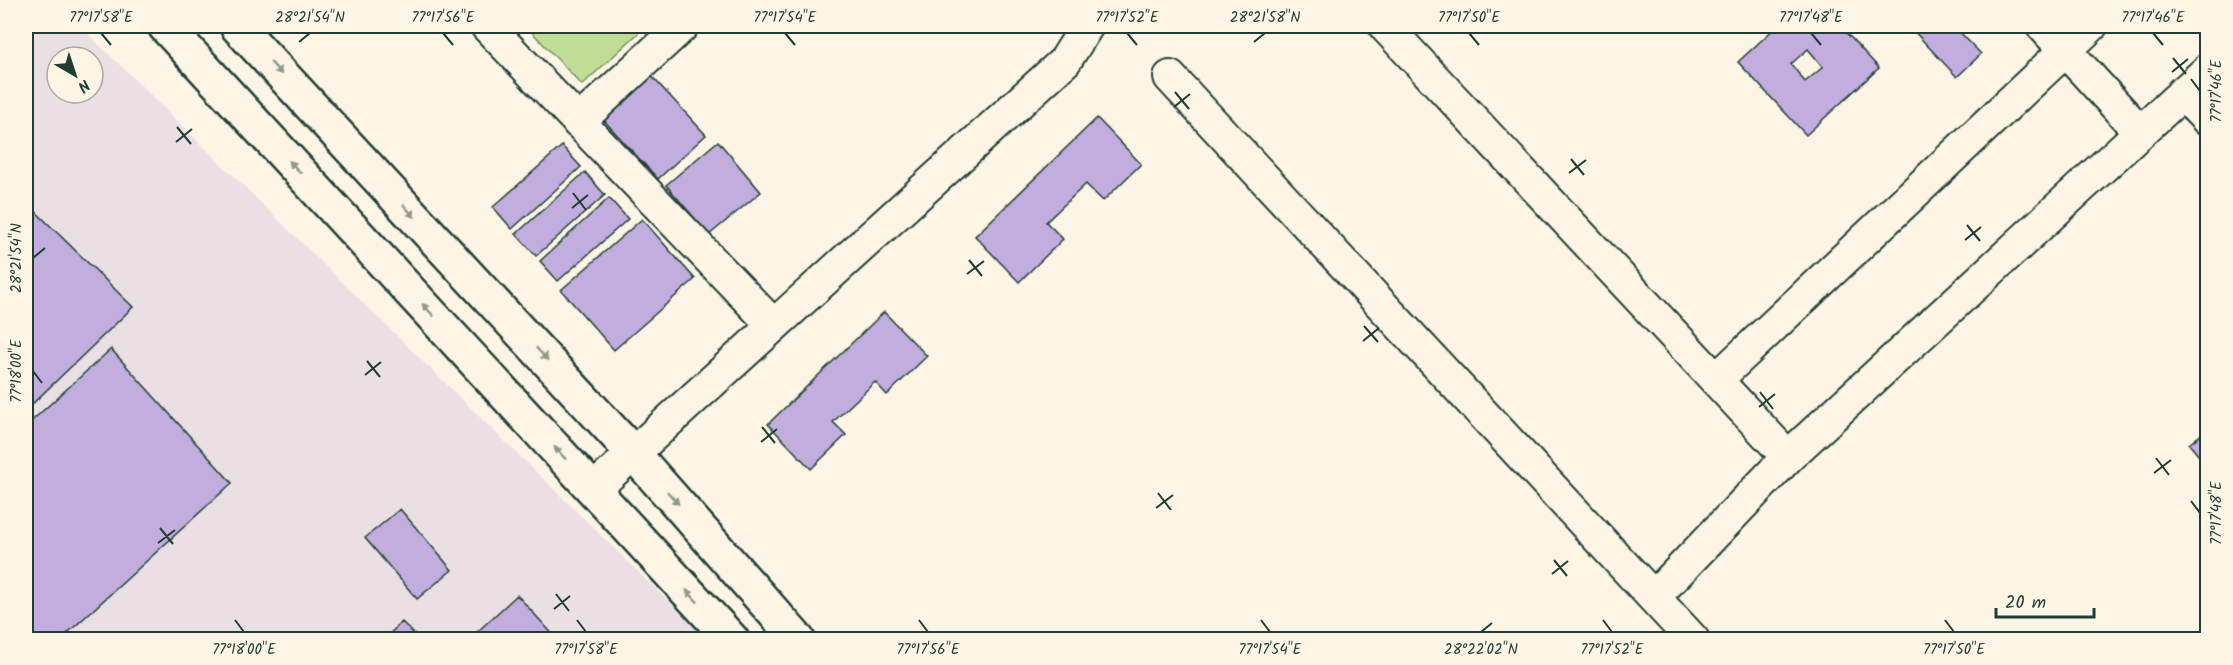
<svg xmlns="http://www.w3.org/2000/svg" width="2233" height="665" viewBox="0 0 2233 665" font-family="Kalam,sans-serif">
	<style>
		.built { fill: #eae0e3; fill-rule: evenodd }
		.green { fill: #c1dd95; stroke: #708d64; stroke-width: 1.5 }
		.building { fill: #c1aede; stroke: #1f3d34; stroke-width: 1.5; fill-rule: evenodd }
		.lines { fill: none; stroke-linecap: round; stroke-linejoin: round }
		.street-casing { stroke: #1f3d34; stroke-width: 36 }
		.secondary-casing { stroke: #1f3d34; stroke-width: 38 }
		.street { stroke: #fcf5e5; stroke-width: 32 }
		.secondary { stroke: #fcf5e5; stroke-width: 33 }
		.oneway { fill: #8e998c }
		.ticks { fill: none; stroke: #1f3d34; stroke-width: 2 }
		.neatline { fill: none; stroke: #1f3d34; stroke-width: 2 }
		.ticks-label { font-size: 15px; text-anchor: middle; fill: #1f3d34 }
	</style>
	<rect width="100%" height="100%" fill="#fcf5e5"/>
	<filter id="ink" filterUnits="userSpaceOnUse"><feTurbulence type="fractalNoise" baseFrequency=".0167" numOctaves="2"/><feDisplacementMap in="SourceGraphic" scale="12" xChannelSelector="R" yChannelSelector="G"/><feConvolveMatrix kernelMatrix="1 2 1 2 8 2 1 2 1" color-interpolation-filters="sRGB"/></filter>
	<g filter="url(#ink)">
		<path class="built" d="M26,26H80L707,639H26ZM57,57H93V93H57Z"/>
		<path class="green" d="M526,26H646L582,85Z"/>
		<path class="building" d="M1777,26H1840L1879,68L1806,135L1738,62ZM1808,49L1823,67L1805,82L1791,64Z
			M1909,26H1954L1981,54L1957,77Z
			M645,69L706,135L658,179L597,113Z
			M1097,118L1141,164L1103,201L1086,184L1046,222L1063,239L1019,282L975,236Z
			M718,141L761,192L709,235L666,185Z
			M562,146L581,167L512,229L493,207Z
			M585,172L605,195L536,256L516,234Z
			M609,198L628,219L558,281L540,261Z
			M26,202L133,307L26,410Z
			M642,219L695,279L614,350L561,290Z
			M884,312L927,356L887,395L875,382L833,422L846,435L811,469L768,424Z
			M111,349L232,483L60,640H26V426Z
			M2208,429V467L2189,444Z
			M400,509L452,570L417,599L365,538Z
			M517,595L558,640H482L476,633Z
			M402,622L420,640H383Z"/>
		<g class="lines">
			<g class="street-casing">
				<path id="street" d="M487,26L773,325
					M1385,26L1788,457
					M2043,26L2140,132
					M1170,77L1693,640
					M2182,93L2208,120
					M578,122L682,26
					M1716,380L2091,26
					M594,489L1065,61L1087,26
					M1654,597L1788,457L2208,70"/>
			</g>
			<g class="secondary-casing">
				<path id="secondary" d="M165,26L732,640
					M237,26L633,453L798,640"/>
			</g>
			<use href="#street" class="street"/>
			<use href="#secondary" class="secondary"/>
		</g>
		<defs><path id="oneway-solid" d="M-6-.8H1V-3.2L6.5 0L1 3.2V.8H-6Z" transform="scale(1.5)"/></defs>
		<g class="oneway">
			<use href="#oneway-solid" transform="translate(276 68) rotate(47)"/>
			<use href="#oneway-solid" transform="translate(295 167) rotate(-133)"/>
			<use href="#oneway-solid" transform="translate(409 211) rotate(47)"/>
			<use href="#oneway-solid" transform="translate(428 310) rotate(-133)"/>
			<use href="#oneway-solid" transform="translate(542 354) rotate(47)"/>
			<use href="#oneway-solid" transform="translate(560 453) rotate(-133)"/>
			<use href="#oneway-solid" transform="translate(673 498) rotate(48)"/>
			<use href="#oneway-solid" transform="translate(692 596) rotate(-133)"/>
		</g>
	</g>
	<path class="ticks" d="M101,33L111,45M443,33L453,45M785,33L795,45M1127,33L1137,45M1469,33L1479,45M1811,33L1821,45M2153,33L2163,45M299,42L310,33M1254,42L1265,33M2173,58L2186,74M2172,72L2188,59M2191,79L2200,91M1175,92L1189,109M1174,107L1190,94M177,127L191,144M176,142L192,129M1571,159L1584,175M1569,173L1586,160M573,193L586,210M572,208L588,195M1967,225L1980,241M1965,240L1981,227M33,258L45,248M969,260L982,276M967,274L984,261M1364,326L1378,342M1363,341L1379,328M367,361L380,377M33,371L42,383M365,375L381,362M1760,392L1773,409M1759,407L1775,394M762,427L775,443M761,442L777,429M2156,458L2169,475M2154,473L2171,460M1158,493L1171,510M2191,501L2200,513M1156,508L1173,495M160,528L173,544M158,543L175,530M1554,560L1567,576M1552,574L1568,561M556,594L569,611M554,609L570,596M235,620L244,632M577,620L586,632M919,620L928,632M1261,620L1270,632M1603,620L1612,632M1945,620L1954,632M1481,632L1492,623"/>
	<rect width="2233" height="665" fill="none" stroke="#fcf5e5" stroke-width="66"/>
	<g transform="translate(75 75) rotate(141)"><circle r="28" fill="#fcf5e5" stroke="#a4ab9e" stroke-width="1.5"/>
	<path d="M0-4.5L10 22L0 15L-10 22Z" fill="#1f3d34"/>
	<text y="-9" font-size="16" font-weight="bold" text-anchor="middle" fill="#1f3d34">N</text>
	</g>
	<path d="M1996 608v9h98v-9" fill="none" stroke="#1f3d34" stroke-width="3"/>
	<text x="2005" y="608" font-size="18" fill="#1f3d34" stroke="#fcf5e5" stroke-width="4.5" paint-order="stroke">20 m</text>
	<rect x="33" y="33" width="2167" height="599" class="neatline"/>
	<g class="ticks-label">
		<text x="101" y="22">77°17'58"E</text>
		<text x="310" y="22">28°21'54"N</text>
		<text x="443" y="22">77°17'56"E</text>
		<text x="785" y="22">77°17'54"E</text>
		<text x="1127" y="22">77°17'52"E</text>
		<text x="1265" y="22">28°21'58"N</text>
		<text x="1469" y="22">77°17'50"E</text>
		<text x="1811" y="22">77°17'48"E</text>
		<text x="2153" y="22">77°17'46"E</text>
		<text transform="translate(2216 91) rotate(-90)" y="5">77°17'46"E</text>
		<text transform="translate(16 258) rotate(-90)" y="5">28°21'54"N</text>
		<text transform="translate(16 371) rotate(-90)" y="5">77°18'00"E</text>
		<text transform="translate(2216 513) rotate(-90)" y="5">77°17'48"E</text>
		<text x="244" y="654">77°18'00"E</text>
		<text x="586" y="654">77°17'58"E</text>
		<text x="928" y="654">77°17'56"E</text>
		<text x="1270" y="654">77°17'54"E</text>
		<text x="1481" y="654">28°22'02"N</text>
		<text x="1612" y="654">77°17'52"E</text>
		<text x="1954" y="654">77°17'50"E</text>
	</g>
</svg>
